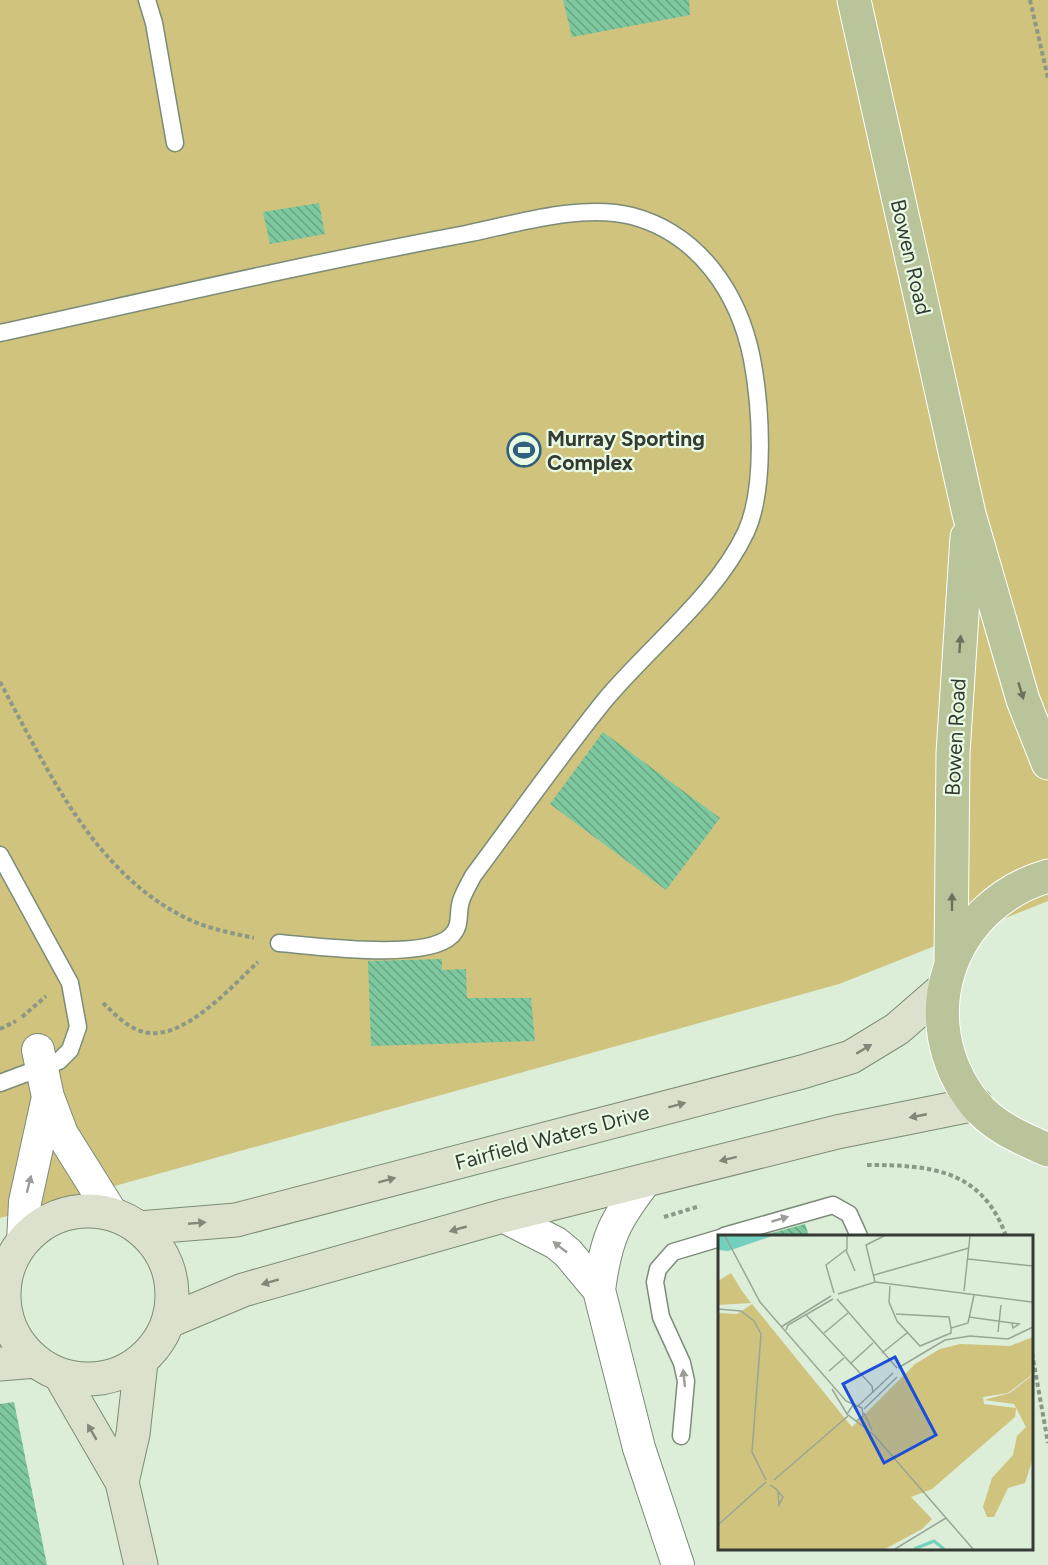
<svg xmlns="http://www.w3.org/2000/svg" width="1048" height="1565" viewBox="0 0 1048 1565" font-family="Figtree,sans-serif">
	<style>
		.green { fill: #cfc37d }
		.building { fill: url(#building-back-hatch) }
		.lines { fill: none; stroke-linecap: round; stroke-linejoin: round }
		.lane-casing { stroke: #7b8c78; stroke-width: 19 }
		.street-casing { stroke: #7b8c78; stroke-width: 34 }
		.secondary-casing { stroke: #7b8c78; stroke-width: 35 }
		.primary-casing { stroke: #fff; stroke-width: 35 }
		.path { stroke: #8b9888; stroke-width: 4; stroke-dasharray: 4.5 3; stroke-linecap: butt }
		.lane { stroke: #fff; stroke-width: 16 }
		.street { stroke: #fff; stroke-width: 32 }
		.secondary { stroke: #dce1cd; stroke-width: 33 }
		.primary { stroke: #bac49b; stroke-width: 33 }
		.oneway { fill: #6a725c }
		.oneway2 { fill: #808678 }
		.oneway3 { fill: #9a9d98 }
		.labels { text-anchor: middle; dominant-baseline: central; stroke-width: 4.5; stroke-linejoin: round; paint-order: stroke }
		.street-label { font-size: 21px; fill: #343b32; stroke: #e9fbe5 }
		.poi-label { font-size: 21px; font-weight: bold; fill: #343b32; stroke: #e9fbe5; text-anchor: start }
		.inset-river { fill: none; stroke: #72d1be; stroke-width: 3 }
		.inset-road { fill: none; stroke: #99a696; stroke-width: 1.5 }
		.view { fill: #1d4ed8; fill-opacity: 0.15; stroke: #1d4ed8; stroke-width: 3 }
		.inset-edge { fill: none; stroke: #343b32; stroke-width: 3 }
	</style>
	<defs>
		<pattern id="building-back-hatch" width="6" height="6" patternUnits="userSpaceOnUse" patternTransform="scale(1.5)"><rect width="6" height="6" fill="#7ec8a0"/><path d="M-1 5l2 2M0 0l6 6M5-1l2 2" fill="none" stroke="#68a483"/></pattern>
	</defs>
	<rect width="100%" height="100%" fill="#dcedd8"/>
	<path class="green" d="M0,0H1048V901L839,984L0,1218Z"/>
	<path class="building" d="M563,0H689L690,15L572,37Z
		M319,203L325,234L270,244L263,212Z
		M603,732L720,818L666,890L550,804Z
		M442,959V970L466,969L467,998H531L535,1041L371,1046L368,961Z
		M805,1224L809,1236H761Z
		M14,1402L47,1565H0V1404Z"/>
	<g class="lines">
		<g class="lane-casing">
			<path id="lane" d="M147,0L154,23L175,143
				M0,333C155,299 310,263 466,234C515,224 582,203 632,216C699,234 739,293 752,359C761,407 766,488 746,532C716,596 650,646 605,700C559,757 517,817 473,876C469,884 464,892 461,901C457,913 462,926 451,936C425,961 316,946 279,943
				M0,855L70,983L78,1027L70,1050L59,1061L0,1083
				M724,1236L833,1205L849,1214L859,1236
				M681,1436L686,1381L682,1363L661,1317L655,1282L658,1269L673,1252L720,1238"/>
		</g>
		<g class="street-casing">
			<path id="street" d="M38,1050L48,1097L62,1134L112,1214
				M503,1216L556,1243L568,1253L599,1290L639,1448L678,1565
				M23,1242L25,1202L48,1097
				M599,1290C606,1238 614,1221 646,1180"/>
		</g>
		<g class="secondary-casing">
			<path id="secondary" d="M4 1295a84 84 0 1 1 168 0a84 84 0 1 1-168 0Z
				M139,1228L236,1220L802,1072L851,1057L897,1029L943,989
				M169,1321L243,1290L503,1216L837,1132L976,1104
				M0,1364L36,1361
				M60,1375L122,1482L141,1565
				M122,1482L133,1434L141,1362"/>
		</g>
		<g class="primary-casing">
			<path id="primary" d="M854,0L969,514L1023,700L1048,763
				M1048,876C948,905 909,1021 975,1104C994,1127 1021,1138 1048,1150
				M951,960L953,753L967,537"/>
		</g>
		<path class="path" d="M1030,0L1048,78
			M0,682C48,770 93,873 188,919C209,929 232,933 254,938
			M103,1003C115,1014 127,1028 144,1032C183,1042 232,986 258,962
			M22,1017L46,996
			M0,1029L16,1021
			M867,1165C930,1165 982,1169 1006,1236
			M664,1217L700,1206
			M1032,1353L1048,1443"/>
		<use href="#lane" class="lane"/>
		<use href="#street" class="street"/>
		<use href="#secondary" class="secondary"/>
		<use href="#primary" class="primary"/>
	</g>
	<defs><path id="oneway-solid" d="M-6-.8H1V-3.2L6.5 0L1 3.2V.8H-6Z" transform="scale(1.5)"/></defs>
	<g class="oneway">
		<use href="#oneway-solid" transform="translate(960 644) rotate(-86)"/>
		<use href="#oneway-solid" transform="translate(1021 691) rotate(73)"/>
		<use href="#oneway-solid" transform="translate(952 902) rotate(-90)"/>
	</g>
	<g class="oneway2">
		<use href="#oneway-solid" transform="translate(864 1049) rotate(-31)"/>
		<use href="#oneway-solid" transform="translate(677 1105) rotate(-15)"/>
		<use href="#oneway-solid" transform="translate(918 1116) rotate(169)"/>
		<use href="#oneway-solid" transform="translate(728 1159) rotate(166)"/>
		<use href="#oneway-solid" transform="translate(387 1180) rotate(-15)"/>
		<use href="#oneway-solid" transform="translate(197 1223) rotate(-5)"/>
		<use href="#oneway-solid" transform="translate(458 1229) rotate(164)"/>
		<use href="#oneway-solid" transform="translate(270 1282) rotate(164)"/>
		<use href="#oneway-solid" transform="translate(92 1432) rotate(-120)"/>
	</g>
	<g class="oneway3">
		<use href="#oneway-solid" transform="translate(29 1184) rotate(-76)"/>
		<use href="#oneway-solid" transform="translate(780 1219) rotate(-17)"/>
		<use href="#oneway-solid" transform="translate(560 1247) rotate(-142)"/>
		<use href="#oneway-solid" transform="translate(684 1378) rotate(-96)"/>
	</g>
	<defs>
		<g id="stadium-ring" transform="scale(1.725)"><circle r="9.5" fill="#e9fbe5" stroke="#30607e" stroke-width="1.5"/><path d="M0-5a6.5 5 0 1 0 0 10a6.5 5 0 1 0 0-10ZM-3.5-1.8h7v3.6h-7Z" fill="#30607e"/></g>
	</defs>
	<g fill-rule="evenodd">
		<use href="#stadium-ring" x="524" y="450"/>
	</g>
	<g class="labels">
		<g class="street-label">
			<text transform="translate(911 257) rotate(77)">Bowen Road</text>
			<text transform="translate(955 737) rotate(-87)">Bowen Road</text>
			<text transform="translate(552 1137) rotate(-15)">Fairfield Waters Drive</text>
		</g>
		<g class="poi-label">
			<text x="547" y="438">Murray Sporting<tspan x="547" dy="24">Complex</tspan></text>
		</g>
	</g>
	<g transform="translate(718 1235)">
		<rect width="315" height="315" fill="#dcedd8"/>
		<path d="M34,69L134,192L197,129L222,114L242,109L292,111L315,102V139L290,158L265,162L266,169L298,173L297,182L214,254L193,262L214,284L204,294L167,314H0V78L19,79Z" fill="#cfc37d"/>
		<path d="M315,140V223L307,248L290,253L276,282H269L265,272L274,243L295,220L299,201L308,192L296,169L266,165L292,158Z" fill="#cfc37d"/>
		<path d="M13,38L24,56L33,68L0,70V46Z" fill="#cfc37d"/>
		<path d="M0,1H54L10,16L0,15Z" fill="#72d1be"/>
		<path class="inset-river" d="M196,314L216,306L226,314"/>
		<path class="inset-road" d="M7,1L42,67L128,166L144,173L145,181L138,186L129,179L135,170M128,15L137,36M250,24L315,31M156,40L251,13M157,47L148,10L166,1M172,51L171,67L179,86L202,111L233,98V93L250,88L256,60M246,56L252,1M116,58L108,30L129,14V1M120,59L157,47L314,67M119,64L179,133M0,74L23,76L36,86L43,99L34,217L48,245M178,79L231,82L233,93M88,80L154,151L155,158M251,82L294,88L301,89L295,93L294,88M63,92L113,61M68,95L70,90L115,64M280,97L283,70M106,98L130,78M164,118L189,98M132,129L155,108M180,133L227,105L252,101L290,104L315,92M111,136L126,123M114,154L129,179M140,171L175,138M146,174L179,142M146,178L154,195M138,186L156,200L255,314M56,245L130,181M52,250L58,254L65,262L61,270L60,256M0,290L48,247M177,314L228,283"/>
		<path class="view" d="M177,122L218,200L166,228L125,149Z"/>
		<rect width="315" height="315" class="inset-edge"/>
	</g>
</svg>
